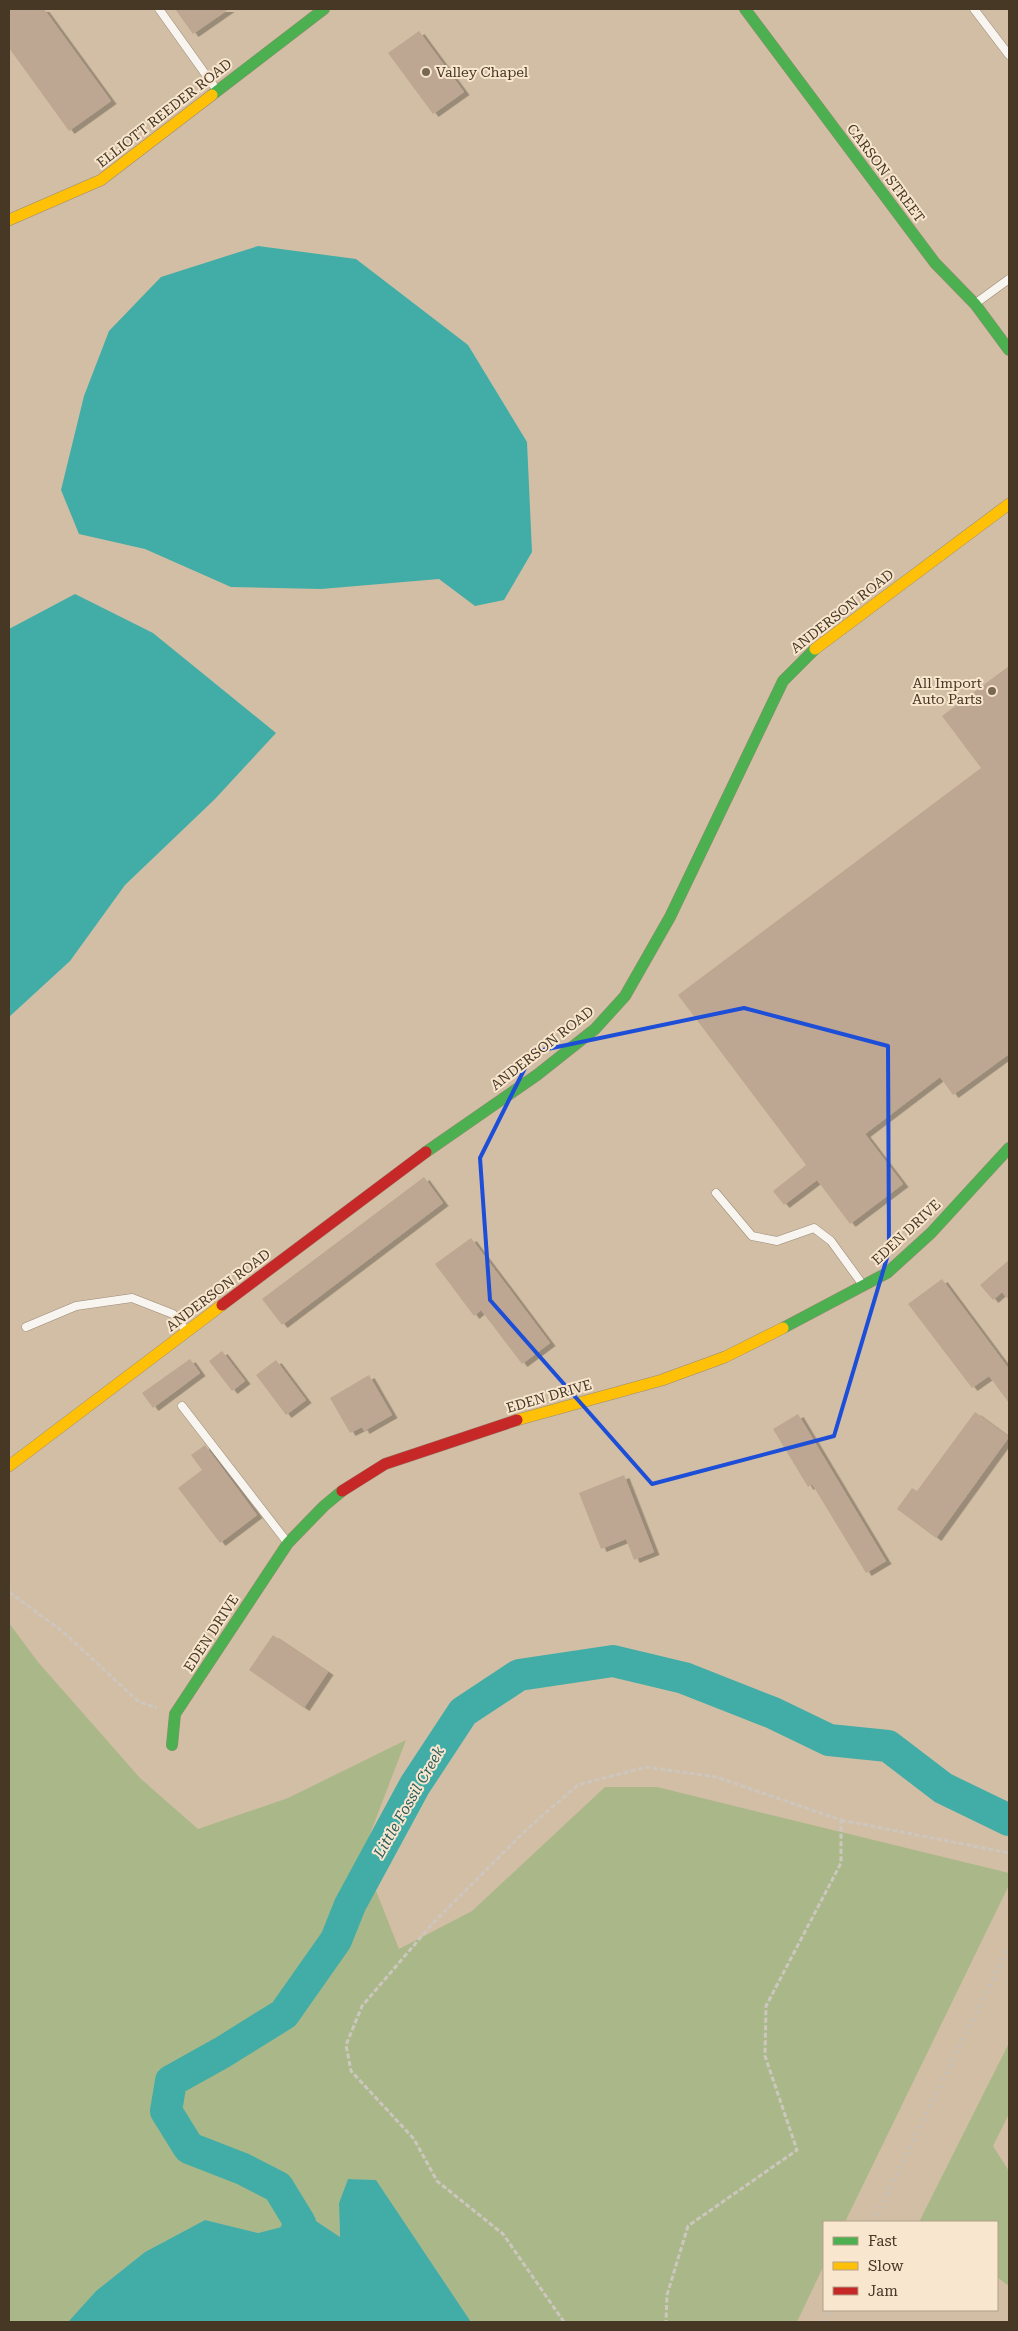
<svg xmlns="http://www.w3.org/2000/svg" width="1018" height="2331" viewBox="0 0 1018 2331" font-family="'Roboto Serif',serif">
	<style>
		.green { fill: #aab889 }
		.water { fill: #41ada6 }
		.lines { fill: none; stroke-linecap: round; stroke-linejoin: round }
		.river { stroke: #41ada6; stroke-width: 32 }
		.building { fill: #bea792; filter: url(#shadow) }
		.lane-casing { stroke: #9a8a76; stroke-width: 9 }
		.fast-casing { stroke: #9a8a76; stroke-width: 12 }
		.slow-casing { stroke: #9a8a76; stroke-width: 12 }
		.jam-casing { stroke: #9a8a76; stroke-width: 12 }
		.path { stroke: #cdc6be; stroke-width: 3; stroke-dasharray: 5 2.5; stroke-linecap: butt }
		.lane { stroke: #f8f5f1; stroke-width: 8 }
		.fast { stroke: #4caf50; stroke-width: 11 }
		.slow { stroke: #ffc107; stroke-width: 11 }
		.jam { stroke: #c62828; stroke-width: 11 }
		.rail { stroke: #c7c1ba; stroke-width: 4; stroke-dasharray: 2.5 5; stroke-linecap: butt }
		.marked { fill: none; stroke: #1d4ed8; stroke-width: 4; stroke-linejoin: round }
		.poi-dot { fill: #786751; stroke: #f8e6ce; stroke-width: 2 }
		.labels { text-anchor: middle; dominant-baseline: central; stroke-width: 4; stroke-linejoin: round; paint-order: stroke }
		.poi-label { font-size: 14px; fill: #473825; stroke: #f8e6ce; text-anchor: start }
		.street-label { font-size: 14px; fill: #473825; stroke: #f8e6ce }
		.water-label { font-size: 15px; font-style: italic; fill: #285e5e; stroke: #f8e6ce }
	</style>
	<defs>
		<filter id="shadow"><feDropShadow dx="5.5" dy="3" stdDeviation="0" flood-color="#0004"/></filter>
	</defs>
	<rect width="100%" height="100%" fill="#d2bea4"/>
	<path class="green" d="M9,1623L38,1662L140,1778L198,1829L288,1798L406,1740L362,1855L399,1949L472,1911L605,1787H657L1009,1873V1885L845,2222H824V2265L797,2322H471L376,2180L348,2179L339,2203L340,2237L313,2219L258,2233L205,2220L145,2252L96,2291L68,2322H9Z
		M1009,2043V2114L993,2146L1009,2171V2286L997,2277V2222H919Z"/>
	<path class="water" d="M258,246L356,259L468,345L527,442L532,552L504,600L475,606L439,579L321,589L231,587L145,549L79,534L61,490L84,396L109,331L161,277Z
		M75,594L153,633L276,733L215,799L125,885L70,961L9,1017V629Z
		M348,2179L376,2180L471,2322H68L96,2291L145,2252L205,2220L258,2233L313,2219L340,2237L339,2203Z"/>
	<g class="lines">
		<path class="river" d="M256,2322L300,2223L278,2187L243,2169L189,2148L166,2111L171,2081L223,2052L284,2014L336,1940L350,1905L415,1785L463,1712L519,1675L613,1661L684,1678L773,1713L829,1740L888,1746L943,1788L1009,1820"/>
	</g>
	<path class="building" d="M9,9H44L111,101L69,131L9,48Z
		M175,9H229L193,34Z
		M419,31L464,92L433,114L388,53Z
		M1009,666V1054L953,1095L940,1077L865,1134L903,1184L850,1224L817,1180L784,1205L773,1191L806,1165L678,995L981,768L942,716Z
		M424,1177L443,1203L282,1325L262,1299Z
		M471,1238L550,1343L522,1364L481,1310L474,1316L435,1264Z
		M1009,1260V1300L1002,1292L993,1300L980,1285Z
		M942,1279L1009,1369V1403L989,1376L972,1388L908,1304Z
		M222,1351L245,1381L232,1391L209,1361Z
		M190,1359L200,1373L153,1408L142,1393Z
		M276,1360L306,1400L286,1415L256,1375Z
		M369,1375L392,1415L364,1431L362,1427L350,1433L330,1398Z
		M975,1412L1009,1437L936,1538L897,1509L912,1488L917,1491Z
		M798,1414L886,1561L866,1573L812,1484L808,1487L773,1429Z
		M205,1445L257,1515L220,1543L178,1488L202,1470L191,1455Z
		M624,1475L654,1552L634,1560L626,1539L601,1549L579,1493Z
		M273,1635L328,1672L304,1708L249,1670Z"/>
	<g class="lines">
		<g class="lane-casing">
			<path id="lane" d="M159,9L216,89
				M974,9L1009,55
				M976,303L1009,279
				M716,1193L752,1236L777,1241L814,1228L831,1241L863,1285
				M26,1327L76,1306L132,1298L173,1314L185,1329
				M182,1406L287,1542"/>
		</g>
		<g class="fast-casing">
			<path id="fast" d="M745,9L935,263L975,304L1009,350
				M212,95L324,9
				M426,1152L537,1075L595,1029L625,996L670,917L783,681L815,649
				M783,1328L887,1273L931,1233L1009,1148
				M172,1745L175,1714L288,1543L324,1506L342,1491"/>
		</g>
		<g class="slow-casing">
			<path id="slow" d="M9,220L101,180L212,95
				M815,649L1009,504
				M517,1420L662,1380L725,1357L783,1328
				M9,1466L222,1305"/>
		</g>
		<g class="jam-casing">
			<path id="jam" d="M222,1305L426,1152
				M342,1491L385,1464L517,1420"/>
		</g>
		<path class="path" d="M9,1592L62,1631L139,1702L157,1708
			M841,1820L1009,1853
			M564,2322L503,2234L437,2181L414,2139L351,2071L346,2045L362,2006L433,1923L525,1831L578,1785L646,1767L716,1777L841,1820V1863L766,2006L765,2056L797,2150L688,2226L667,2295L666,2322"/>
		<use href="#lane" class="lane"/>
		<use href="#fast" class="fast"/>
		<use href="#slow" class="slow"/>
		<use href="#jam" class="jam"/>
		<path class="rail" d="M873,2222L1009,1947
			M824,2322L830,2310"/>
	</g>
	<path class="marked" d="M744,1008L888,1046L889,1251L834,1436L652,1484L490,1300L480,1158L533,1052Z"/>
	<g class="poi-dot">
		<circle cx="426" cy="72" r="5"/>
		<circle cx="992" cy="691" r="5"/>
	</g>
	<g class="labels">
		<g class="poi-label">
			<text x="436" y="72">Valley Chapel</text>
			<text x="982" y="683" text-anchor="end">All Import<tspan x="982" dy="16">Auto Parts</tspan></text>
		</g>
		<g class="street-label">
			<text transform="translate(164 113) rotate(-38)">ELLIOTT REEDER ROAD</text>
			<text transform="translate(886 173) rotate(53)">CARSON STREET</text>
			<text transform="translate(842 611) rotate(-38)">ANDERSON ROAD</text>
			<text transform="translate(542 1048) rotate(-38)">ANDERSON ROAD</text>
			<text transform="translate(906 1232) rotate(-43)">EDEN DRIVE</text>
			<text transform="translate(218 1290) rotate(-37)">ANDERSON ROAD</text>
			<text transform="translate(549 1396) rotate(-16)">EDEN DRIVE</text>
			<text transform="translate(211 1633) rotate(-57)">EDEN DRIVE</text>
		</g>
		<g class="water-label">
			<text transform="translate(409 1802) rotate(-60)">Little Fossil Creek</text>
		</g>
	</g>
	<rect width="1018" height="2331" fill="none" stroke="#473825" stroke-width="20"/>
	<rect x="823" y="2221" width="175" height="90" fill="#f8e6ce" stroke="#b1a08a"/>
	<rect x="833" y="2237" width="25" height="8" fill="#4caf50" stroke="#b1a08a"/>
	<text x="868" y="2246" font-size="15" fill="#473825">Fast</text>
	<rect x="833" y="2262" width="25" height="8" fill="#ffc107" stroke="#b1a08a"/>
	<text x="868" y="2271" font-size="15" fill="#473825">Slow</text>
	<rect x="833" y="2287" width="25" height="8" fill="#c62828" stroke="#b1a08a"/>
	<text x="868" y="2296" font-size="15" fill="#473825">Jam</text>
</svg>
